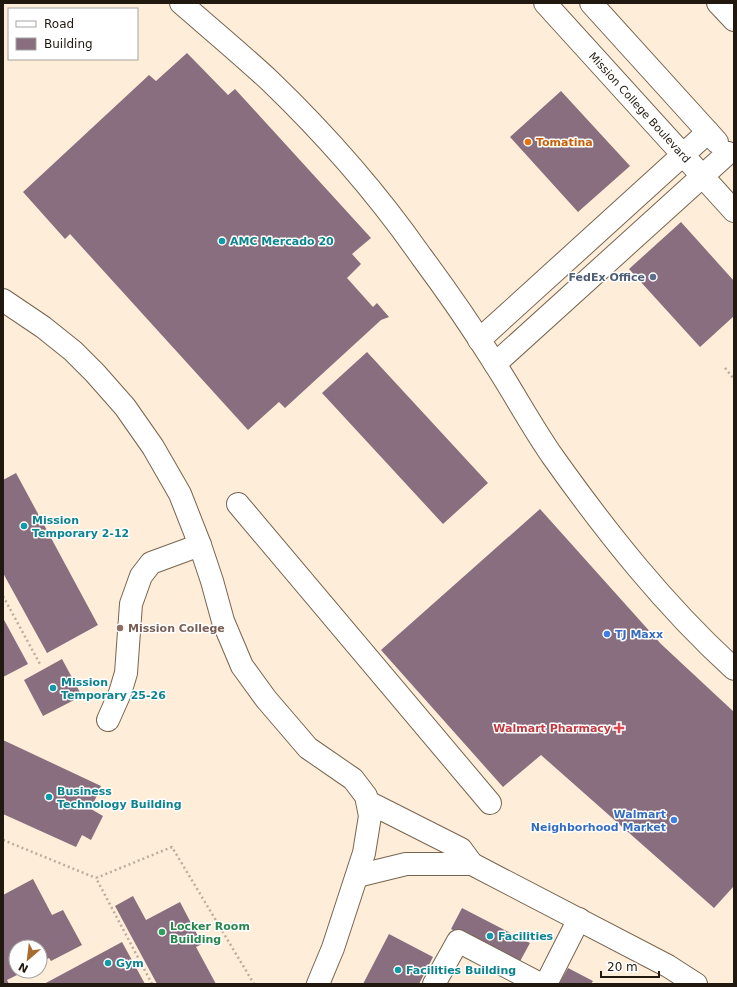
<svg xmlns="http://www.w3.org/2000/svg" width="737" height="987" viewBox="0 0 737 987" font-family="'DejaVu Sans',sans-serif">
	<style>
		.building { fill: #886e7e }
		.lines { fill: none; stroke-linecap: round; stroke-linejoin: round }
		.minor-casing { stroke: #77654f; stroke-width: 24 }
		.highway-casing { stroke: #77654f; stroke-width: 24 }
		.path { stroke: #bbac9c; stroke-width: 2.5; stroke-dasharray: 2 3; stroke-linecap: butt }
		.minor { stroke: #fff; stroke-width: 22 }
		.highway { stroke: #fff; stroke-width: 22 }
		.food-dot { fill: #e8710a; stroke: #fff; stroke-width: 1.5 }
		.culture-dot { fill: #0f9aa8; stroke: #fff; stroke-width: 1.5 }
		.service-dot { fill: #5c6f8a; stroke: #fff; stroke-width: 1.5 }
		.education-dot { fill: #8d6e63; stroke: #fff; stroke-width: 1.5 }
		.shop-dot { fill: #3f7fe0; stroke: #fff; stroke-width: 1.5 }
		.health-dot { fill: #e0444e; stroke: #fff; stroke-width: 1.5 }
		.leisure-dot { fill: #2e9e5b; stroke: #fff; stroke-width: 1.5 }
		.labels { text-anchor: middle; dominant-baseline: central; stroke-width: 3; stroke-linejoin: round; paint-order: stroke }
		.street-label { font-size: 11px; fill: #211910; stroke: #fff }
		.food-label { font-size: 11px; font-weight: bold; fill: #c56008; stroke: #fff; text-anchor: start }
		.culture-label { font-size: 11px; font-weight: bold; fill: #0d838f; stroke: #fff; text-anchor: start }
		.service-label { font-size: 11px; font-weight: bold; fill: #4e5e75; stroke: #fff; text-anchor: end }
		.education-label { font-size: 11px; font-weight: bold; fill: #785e54; stroke: #fff; text-anchor: start }
		.shop-label { font-size: 11px; font-weight: bold; fill: #366cbe; stroke: #fff; text-anchor: start }
		.health-label { font-size: 11px; font-weight: bold; fill: #be3a42; stroke: #fff; text-anchor: end }
		.leisure-label { font-size: 11px; font-weight: bold; fill: #27864d; stroke: #fff; text-anchor: start }
	</style>
	<rect width="100%" height="100%" fill="#feedd9"/>
	<path class="building" d="M187,53L228,95L235,89L371,238L352,254L361,264L347,278L373,307L377,303L389,317L381,320L285,408L279,402L248,430L70,234L65,239L23,192L149,75L156,81Z
		M561,91L630,166L578,212L510,137Z
		M681,222L734,281V316L700,347L629,269Z
		M367,352L488,483L443,524L322,393Z
		M16,473L98,625L47,653L3,573V480Z
		M540,509L661,644L734,712V886L714,908L541,755L503,787L381,650Z
		M3,618L28,664L3,677Z
		M62,659L82,696L43,716L24,680Z
		M3,740L101,786L91,809L103,816L91,840L82,835L76,847L3,814Z
		M33,879L52,915L63,910L82,945L51,961L49,958L40,963V947H16V971H25L7,980L9,984H3V895Z
		M133,896L146,920L180,902L202,944L196,947L216,984H157L115,906Z
		M462,908L530,943L518,965L451,929Z
		M389,934L433,957L419,984H363Z
		M122,942L145,984H44Z
		M568,968L593,981L591,984H559Z"/>
	<g class="lines">
		<g class="minor-casing">
			<g id="minor">
				<path d="M181,3C211,29 241,54 270,81C325,134 377,193 421,256C447,291 472,327 495,364C515,395 532,427 553,457C607,533 665,606 734,669"/>
				<path id="s1" d="M545,3L734,211"/>
				<path d="M591,3L717,142"/>
				<path d="M3,300L43,327L73,351L95,373L125,407L153,447L180,494L200,545L212,581L223,621L242,666L266,699L308,748L353,779L366,796L370,816L364,853L333,948L318,984"/>
				<path d="M479,340L708,132"/>
				<path d="M495,364L728,153"/>
				<path d="M238,504L490,803"/>
				<path d="M108,720L120,693L126,673L131,604L141,576L151,563L200,545"/>
				<path d="M368,802L461,849L472,864"/>
				<path d="M357,876L406,864H472L668,966L696,984"/>
				<path d="M434,984L458,941L540,984"/>
				<path d="M546,984L579,919"/>
			</g>
		</g>
		<g class="highway-casing">
			<path id="highway" d="M718,3L734,20"/>
		</g>
		<path class="path" d="M725,368L734,379
			M3,596L41,666
			M3,840L96,878
			M152,984L96,878L172,847L254,984"/>
		<use href="#minor" class="minor"/>
		<use href="#highway" class="highway"/>
	</g>
	<circle class="food-dot" cx="528" cy="142" r="4"/>
	<g class="culture-dot">
		<circle cx="222" cy="241" r="4"/>
		<circle cx="24" cy="526" r="4"/>
		<circle cx="53" cy="688" r="4"/>
		<circle cx="49" cy="797" r="4"/>
		<circle cx="490" cy="936" r="4"/>
		<circle cx="108" cy="963" r="4"/>
		<circle cx="398" cy="970" r="4"/>
	</g>
	<circle class="service-dot" cx="653" cy="277" r="4"/>
	<circle class="education-dot" cx="120" cy="628" r="4"/>
	<g class="shop-dot">
		<circle cx="607" cy="634" r="4"/>
		<circle cx="674" cy="820" r="4"/>
	</g>
	<path class="health-dot" d="M617 722h4v4h4v4h-4v4h-4v-4h-4v-4h4z"/>
	<circle class="leisure-dot" cx="162" cy="932" r="4"/>
	<g class="labels">
		<g class="street-label">
			<text stroke="none"><textPath href="#s1" startOffset="141">Mission College Boulevard</textPath></text>
		</g>
		<g class="food-label">
			<text x="536" y="142">Tomatina</text>
		</g>
		<g class="culture-label">
			<text x="230" y="241">AMC Mercado 20</text>
			<text x="32" y="520">Mission<tspan x="32" dy="13">Temporary 2-12</tspan></text>
			<text x="61" y="682">Mission<tspan x="61" dy="13">Temporary 25-26</tspan></text>
			<text x="57" y="791">Business<tspan x="57" dy="13">Technology Building</tspan></text>
			<text x="498" y="936">Facilities</text>
			<text x="116" y="963">Gym</text>
			<text x="406" y="970">Facilities Building</text>
		</g>
		<g class="service-label">
			<text x="645" y="277">FedEx Office</text>
		</g>
		<g class="education-label">
			<text x="128" y="628">Mission College</text>
		</g>
		<g class="shop-label">
			<text x="615" y="634">TJ Maxx</text>
			<text x="666" y="814" text-anchor="end">Walmart<tspan x="666" dy="13">Neighborhood Market</tspan></text>
		</g>
		<g class="health-label">
			<text x="611" y="728">Walmart Pharmacy</text>
		</g>
		<g class="leisure-label">
			<text x="170" y="926">Locker Room<tspan x="170" dy="13">Building</tspan></text>
		</g>
	</g>
	<rect width="737" height="987" fill="none" stroke="#211910" stroke-width="8"/>
	<rect x="8" y="8" width="130" height="52" fill="#ffffff" stroke="#a6a39f"/>
	<rect x="16" y="21" width="20" height="6" fill="#ffffff" stroke="#a6a39f"/>
	<text x="44" y="28" font-size="12" fill="#211910">Road</text>
	<rect x="16" y="38" width="20" height="12" fill="#886e7e" stroke="#a6a39f"/>
	<text x="44" y="48" font-size="12" fill="#211910">Building</text>
	<g transform="translate(28 959) rotate(208)"><circle r="19" fill="#ffffff" stroke="#a6a39f"/>
	<path d="M0-3L7 15L0 10L-7 15Z" fill="#a76c2e"/>
	<text y="-6" font-size="11" font-weight="bold" text-anchor="middle" fill="#211910">N</text>
	</g>
	<path d="M601 971v6h58v-6" fill="none" stroke="#211910" stroke-width="2"/>
	<text x="607" y="971" font-size="12" fill="#211910" stroke="#ffffff" stroke-width="3" paint-order="stroke">20 m</text>
</svg>
